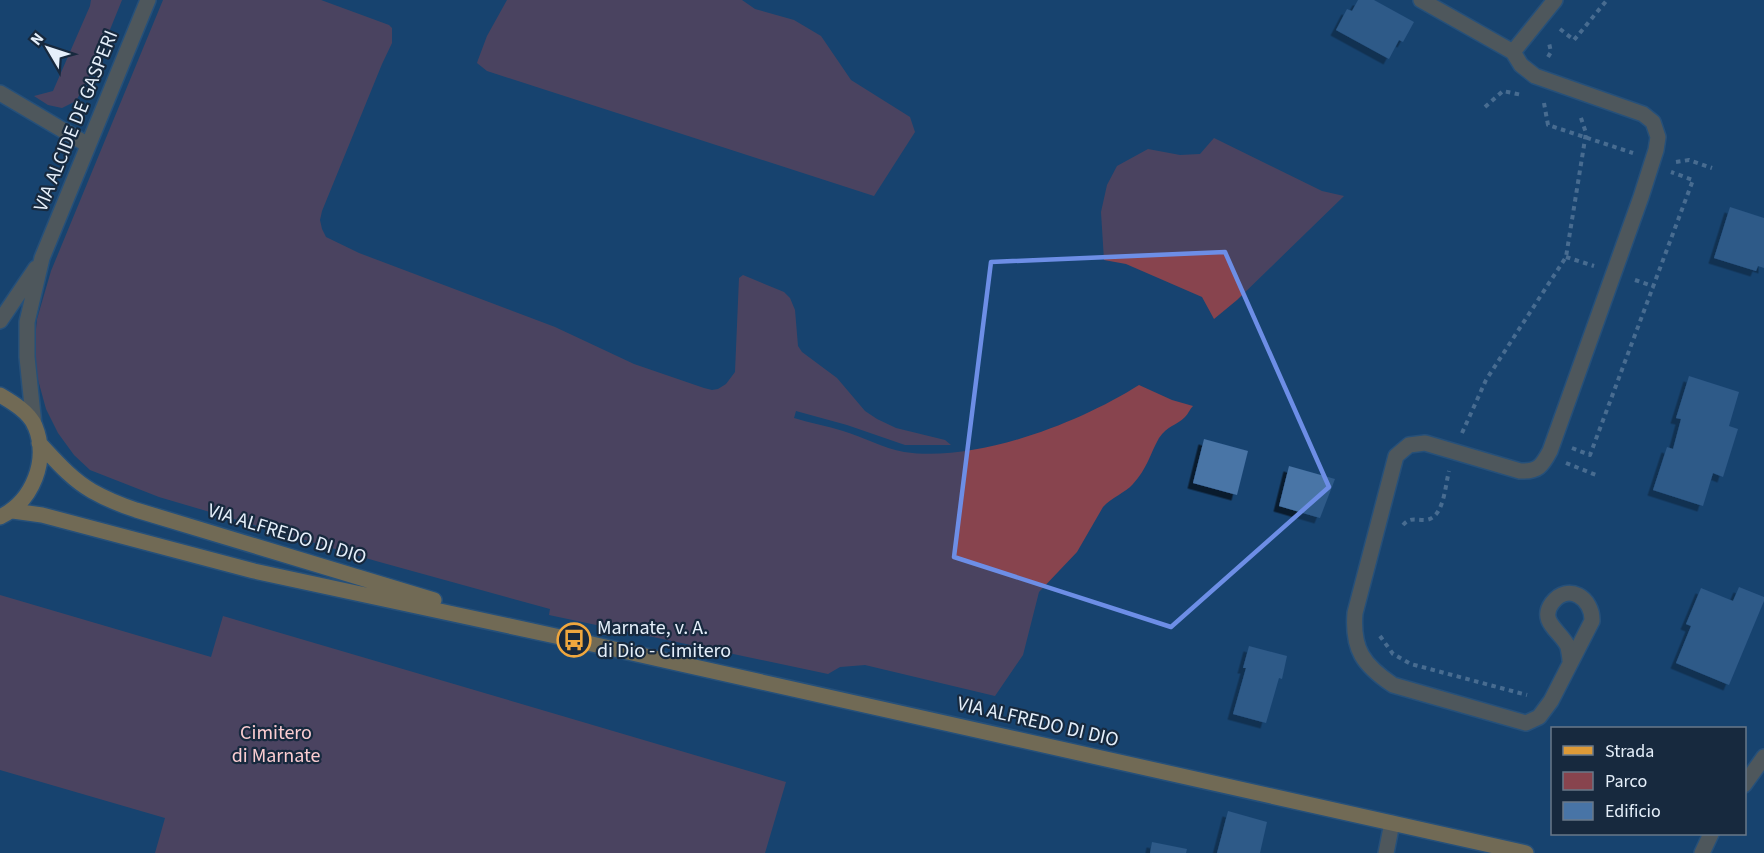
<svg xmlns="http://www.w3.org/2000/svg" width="1764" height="853" viewBox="0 0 1764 853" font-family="'Source Sans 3',sans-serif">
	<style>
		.green { fill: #88444e }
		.building { fill: #4874a6; filter: url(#shadow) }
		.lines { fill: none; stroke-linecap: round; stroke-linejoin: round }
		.minor-casing { stroke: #385f86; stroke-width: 18 }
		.major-casing { stroke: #385f86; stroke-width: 18 }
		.path { stroke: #849eb9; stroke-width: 4; stroke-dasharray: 4.5 4.5; stroke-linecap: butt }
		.minor { stroke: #917045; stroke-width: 15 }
		.major { stroke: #de9a37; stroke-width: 15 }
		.marked { fill: none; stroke: #6d8ee6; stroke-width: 4.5; stroke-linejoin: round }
		.labels { text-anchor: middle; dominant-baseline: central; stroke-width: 4.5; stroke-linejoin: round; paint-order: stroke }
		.street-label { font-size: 20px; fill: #e5effa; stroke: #17293e }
		.poi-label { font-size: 20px; fill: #e5effa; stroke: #17293e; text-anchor: start }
		.park-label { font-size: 20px; fill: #fbcdd1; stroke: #17293e }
	</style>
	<defs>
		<filter id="shadow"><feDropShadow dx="-5.5" dy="5.5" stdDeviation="0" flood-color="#0009"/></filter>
	</defs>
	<rect width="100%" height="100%" fill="#174370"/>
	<path class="green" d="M91,0H122L96,64L76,101L62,108L48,105L34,96L53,91L90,6Z
		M163,0H321L389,25L392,28V43L382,64L322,211L320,220L322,229L326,237L359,253L555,327L634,364L704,388L712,390L718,389L726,384L735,372L739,278L743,275L784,292L790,298L795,310L798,346L802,352L837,378L865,411L877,419L896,428L945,440L951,445H905L847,425L796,411L794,418C810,423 827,426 843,431C863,437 883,448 904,452C976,463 1079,423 1139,385L1172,400L1193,406C1190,409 1188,414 1185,417C1176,426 1168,425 1159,438C1150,454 1147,469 1133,484C1125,493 1112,497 1103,507L1077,552L1039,592L1023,655L995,696L865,665L840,667L828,674L549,615L550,609L376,561L159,497L90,470L74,455L58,433L46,409L37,376L34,349L37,319L51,271Z
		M507,0H742L755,9L794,20L821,36L851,80L910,117L915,132L874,196L487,71L477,63L478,60L487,36Z
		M1214,138L1322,191L1344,196L1237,300L1214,319L1202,297L1126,264L1104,260L1101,212L1107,185L1117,166L1148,149L1180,155L1200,154Z
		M0,595L211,657L223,616L786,782L765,853H155L165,818L0,770Z"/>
	<path class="building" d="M1358,0H1374L1414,22L1403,42L1399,40L1389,59L1336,30L1347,9L1352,11Z
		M1730,207L1764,218V268L1758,266L1756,271L1714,258Z
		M1689,376L1739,392L1729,426L1738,429L1723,477L1713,473L1703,506L1653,490L1667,447L1673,449L1681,419L1676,418Z
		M1204,439L1248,451L1237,495L1193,483Z
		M1289,466L1335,479L1320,518L1279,506Z
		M1739,587L1764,597V601L1729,685L1676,663L1691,626L1686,624L1701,588L1733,601Z
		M1249,646L1287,656L1282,679L1279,678L1266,723L1233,714L1246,668H1243Z
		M1228,811L1267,822L1260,853H1217Z
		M1152,842L1187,849L1186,853H1150Z"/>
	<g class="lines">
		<g class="minor-casing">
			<path id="minor" d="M1421,0L1513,52L1521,65L1535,76L1643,114L1653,122L1658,137L1656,150L1641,197L1550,451C1542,466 1538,472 1520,471L1425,443L1409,445L1396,456L1355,613C1352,649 1363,665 1393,685L1526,723L1539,717L1551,701L1592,621C1593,598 1568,582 1552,603C1538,622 1562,632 1568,647C1569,652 1570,657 1570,661
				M1513,52L1555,0
				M0,93L88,145
				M0,321L36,268
				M34,425L27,357V322L42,258L148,0
				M1744,785L1764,757
				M1386,853L1392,823
				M1702,853L1711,834"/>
		</g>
		<g class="major-casing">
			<path id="major" d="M0,395C12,402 29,412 35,426C49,460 33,501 0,517
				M39,443C55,460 71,479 92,491C106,499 121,505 136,510L434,600
				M13,511L42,515L254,571L574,640L1526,853"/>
		</g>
		<path class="path" d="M1560,29L1574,40L1607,0
			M1548,57L1551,52L1549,43
			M1544,103L1548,125L1633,153
			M1485,107L1503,91L1522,95
			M1676,162L1689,160L1712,168
			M1566,257L1594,266
			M1635,280L1655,287
			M1462,433L1486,380L1566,257L1586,133L1580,115
			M1572,448L1590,455L1693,180L1671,172
			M1566,463L1596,475
			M1403,525C1410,517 1415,520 1425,520C1444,519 1445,486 1449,471
			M1380,636L1393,654L1411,664L1527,695"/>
		<use href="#minor" class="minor"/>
		<use href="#major" class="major"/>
	</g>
	<path d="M0 0H1764V853H0ZM1225,252L1329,487L1171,627L954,557L991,262Z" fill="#174370" fill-opacity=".55" fill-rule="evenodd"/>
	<path class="marked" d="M1225,252L1329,487L1171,627L954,557L991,262Z"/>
	<defs>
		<g id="bus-ring" transform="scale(1.725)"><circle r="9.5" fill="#17293e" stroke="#efa73e" stroke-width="1.5"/><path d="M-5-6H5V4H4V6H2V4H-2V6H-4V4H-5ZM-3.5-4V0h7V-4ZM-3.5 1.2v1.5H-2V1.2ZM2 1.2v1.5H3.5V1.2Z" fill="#efa73e"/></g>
	</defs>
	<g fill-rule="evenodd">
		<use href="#bus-ring" x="574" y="640"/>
	</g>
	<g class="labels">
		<g class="street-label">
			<text transform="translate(76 121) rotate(-68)">VIA ALCIDE DE GASPERI</text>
			<text transform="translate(287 534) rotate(17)">VIA ALFREDO DI DIO</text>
			<text transform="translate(1038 722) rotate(13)">VIA ALFREDO DI DIO</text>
		</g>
		<g class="poi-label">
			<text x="597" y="628">Marnate, v. A.<tspan x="597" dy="23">di Dio - Cimitero</tspan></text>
		</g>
		<g class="park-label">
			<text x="276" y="733">Cimitero<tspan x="276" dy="23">di Marnate</tspan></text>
		</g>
	</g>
	<rect x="1551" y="727" width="195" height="108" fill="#17293e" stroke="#697889" stroke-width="1.5"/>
	<rect x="1563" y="746" width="30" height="9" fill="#de9a37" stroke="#697889" stroke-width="1.5"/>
	<text x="1605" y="757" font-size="18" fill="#e5effa">Strada</text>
	<rect x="1563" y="772" width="30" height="18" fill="#88444e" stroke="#697889" stroke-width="1.5"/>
	<text x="1605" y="787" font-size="18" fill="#e5effa">Parco</text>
	<rect x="1563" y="802" width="30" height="18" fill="#4874a6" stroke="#697889" stroke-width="1.5"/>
	<text x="1605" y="817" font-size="18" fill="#e5effa">Edificio</text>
	<g transform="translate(48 48) rotate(309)" stroke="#17293e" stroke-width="4.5" paint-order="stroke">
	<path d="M0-4.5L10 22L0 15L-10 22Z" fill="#e5effa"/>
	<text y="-9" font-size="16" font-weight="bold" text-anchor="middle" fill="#e5effa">N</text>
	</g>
</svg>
